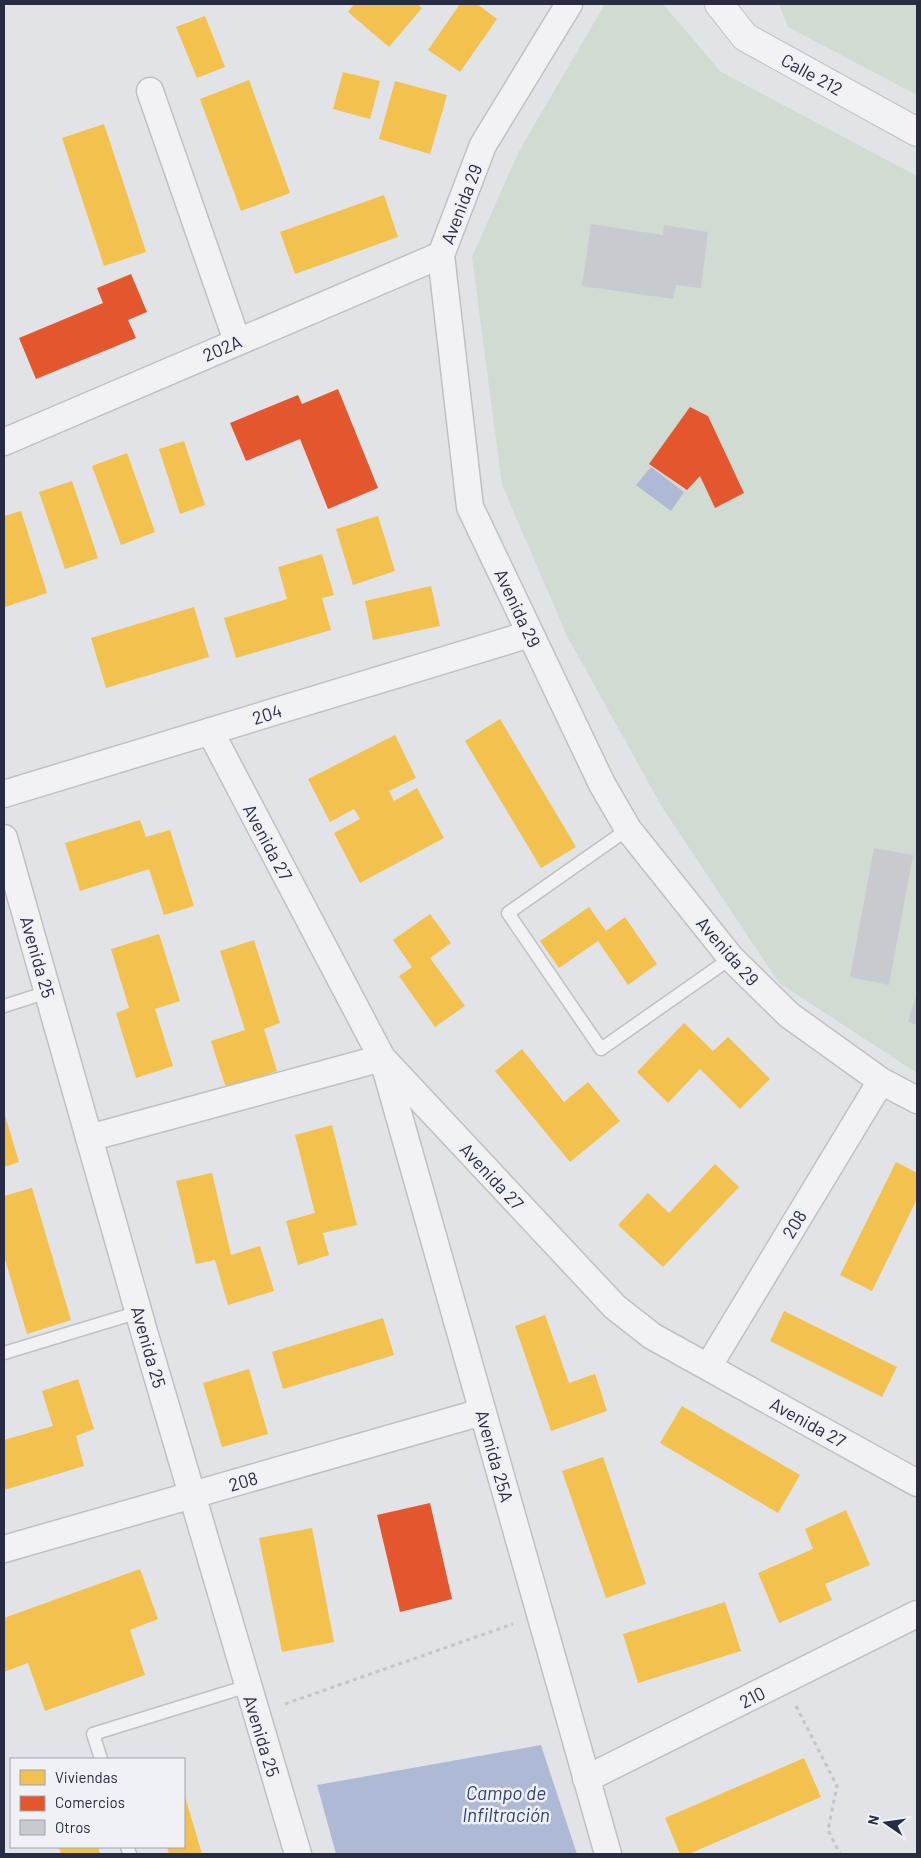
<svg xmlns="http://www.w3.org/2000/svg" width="921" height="1858" viewBox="0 0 921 1858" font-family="Barlow,sans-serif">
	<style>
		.green { fill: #d0dbd2 }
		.water { fill: #aebad5 }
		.homes { fill: #f2c14e }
		.shops { fill: #e4572e }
		.building { fill: #c9cacf }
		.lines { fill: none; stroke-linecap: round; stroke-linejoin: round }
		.service-casing { stroke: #bfc0c5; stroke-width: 15 }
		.minor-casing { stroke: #bfc0c5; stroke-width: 29 }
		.tertiary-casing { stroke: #bfc0c5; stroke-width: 30 }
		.path { stroke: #c4c4cb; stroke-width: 3; stroke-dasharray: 4 4; stroke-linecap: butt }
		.service { stroke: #f2f2f4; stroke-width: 12 }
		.minor { stroke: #f2f2f4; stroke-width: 26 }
		.tertiary { stroke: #f2f2f4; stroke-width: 28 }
		.labels { text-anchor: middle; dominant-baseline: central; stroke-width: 5; stroke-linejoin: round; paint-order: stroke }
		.street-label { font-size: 18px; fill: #272c43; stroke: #eff1f7 }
		.water-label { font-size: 19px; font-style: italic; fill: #2d427a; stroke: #eff1f7 }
	</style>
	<rect width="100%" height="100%" fill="#e2e3e7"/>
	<path class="green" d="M605,4H663L721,72L917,176V1073L779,983L662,807L567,636L502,485L472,257L519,151Z
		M779,4H917V95L788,27Z"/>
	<path class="water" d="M651,467L684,492L671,511L636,485Z
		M541,1745L577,1854H336L317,1785Z"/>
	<path class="homes" d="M354,4H417L422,8L389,47L348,12Z
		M460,4H477L497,19L460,72L428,50Z
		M205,16L225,67L197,78L176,27Z
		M343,72L380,81L370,119L333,109Z
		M249,80L290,193L241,211L200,99Z
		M395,81L447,95L430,154L379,139Z
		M104,124L146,252L104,266L62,138Z
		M384,195L398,237L295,274L280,232Z
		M184,441L205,505L180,514L159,449Z
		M127,453L155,532L121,545L92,466Z
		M72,481L98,558L65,569L39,492Z
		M21,511L47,593L5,607L4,516Z
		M378,516L395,571L353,585L336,529Z
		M322,554L334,595L322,598L331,630L236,658L224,618L287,599L278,567Z
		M431,586L440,626L373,640L365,601Z
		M194,607L209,657L106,688L91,638Z
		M500,719L576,847L541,868L465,741Z
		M395,735L416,778L389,791L394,801L417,788L444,838L360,883L334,833L360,819L354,809L330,822L308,779Z
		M140,820L146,837L170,830L194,906L164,915L149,869L80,891L65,843Z
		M589,907L606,931L625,917L657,964L628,985L598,941L559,968L540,941Z
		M430,914L451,943L430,958L465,1006L435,1027L399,976L412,967L393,940Z
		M159,934L180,1001L155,1009L173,1066L136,1078L116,1013L129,1008L111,949Z
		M254,940L280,1023L264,1029L277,1071L226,1088L211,1041L245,1030L220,951Z
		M684,1023L713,1051L728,1037L770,1079L740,1109L700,1069L668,1103L637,1072Z
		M522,1049L564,1102L588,1082L620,1121L570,1162L495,1071Z
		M4,1112L19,1162L4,1167Z
		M332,1125L357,1225L323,1233L329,1255L298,1265L286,1221L315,1213L295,1135Z
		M896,1162L917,1173V1199L872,1291L840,1275Z
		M715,1164L739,1187L663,1267L618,1225L648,1193L669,1213Z
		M212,1173L231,1255L260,1246L274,1291L228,1305L215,1260L196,1264L176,1181Z
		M32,1188L71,1320L27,1334L4,1256V1196Z
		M784,1311L897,1367L882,1397L770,1341Z
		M545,1315L569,1383L595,1374L607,1411L551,1431L515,1326Z
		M383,1318L394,1355L283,1389L272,1352Z
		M249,1369L268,1434L222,1447L203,1383Z
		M78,1379L94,1429L76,1436L84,1466L4,1490V1440L53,1426L42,1391Z
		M682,1406L800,1475L778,1513L660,1443Z
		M603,1457L646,1584L606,1598L562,1471Z
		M846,1510L870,1565L825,1584L832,1600L779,1623L758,1573L813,1549L805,1529Z
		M312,1528L334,1642L282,1652L259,1538Z
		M140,1569L158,1619L130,1630L145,1675L45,1711L28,1663L4,1672V1618Z
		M725,1602L741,1651L638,1683L623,1634Z
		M804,1758L821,1797L689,1854H680L665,1818Z
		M184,1793L202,1854H169L167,1847H184Z
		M59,1847H98L100,1854H61Z"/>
	<path class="shops" d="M131,274L147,312L128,320L136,338L36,379L19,338L103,303L97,288Z
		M338,389L378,488L328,509L300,439L246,461L230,423L298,395L302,404Z
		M690,407L708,416L744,493L715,508L700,476L687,490L649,464Z
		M430,1503L452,1599L400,1612L377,1515Z"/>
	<path class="building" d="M591,224L663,235L664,225L708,232L701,288L676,285L673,299L582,286Z
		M874,848L913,855L889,985L850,977Z
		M917,992V1025L908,1022Z"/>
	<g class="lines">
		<g class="service-casing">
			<path id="service" d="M628,829L508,913L601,1049L731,958
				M4,1006L48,992
				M4,1353L139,1312
				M101,1759L93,1734L248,1686
				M127,1847L130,1854"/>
		</g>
		<g class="minor-casing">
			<path id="minor" d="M569,4L483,145L441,255L470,507L602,784L628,829L731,958L789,1015L881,1081L917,1100
				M150,91L237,341
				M4,442L441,255
				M210,731L382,1058L615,1307L652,1336L917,1483
				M4,794L530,634
				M4,838L145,1335L298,1854
				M384,1063L608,1854
				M89,1138L382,1058
				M708,1367L881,1081
				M4,1549L482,1412
				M586,1779L917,1614"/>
		</g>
		<g class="tertiary-casing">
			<path id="tertiary" d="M719,4L745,37L917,132"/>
		</g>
		<path class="path" d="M285,1704L513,1624
			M796,1706L837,1786L828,1830L840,1854"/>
		<use href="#service" class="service"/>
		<use href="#minor" class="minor"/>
		<use href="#tertiary" class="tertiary"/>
	</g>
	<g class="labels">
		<g class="street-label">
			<text transform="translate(812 74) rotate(29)">Calle 212</text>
			<text transform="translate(461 204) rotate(-69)">Avenida 29</text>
			<text transform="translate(222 348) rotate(-23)">202A</text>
			<text transform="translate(518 608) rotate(65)">Avenida 29</text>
			<text transform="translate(267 714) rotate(-17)">204</text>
			<text transform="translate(268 842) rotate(62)">Avenida 27</text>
			<text transform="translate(728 951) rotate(49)">Avenida 29</text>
			<text transform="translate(38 957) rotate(74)">Avenida 25</text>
			<text transform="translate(492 1176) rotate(47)">Avenida 27</text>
			<text transform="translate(794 1224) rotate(-59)">208</text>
			<text transform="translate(149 1347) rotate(74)">Avenida 25</text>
			<text transform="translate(808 1422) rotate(29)">Avenida 27</text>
			<text transform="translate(495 1456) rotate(74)">Avenida 25A</text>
			<text transform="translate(243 1481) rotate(-16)">208</text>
			<text transform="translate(752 1697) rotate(-27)">210</text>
			<text transform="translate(262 1736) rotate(73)">Avenida 25</text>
		</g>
		<g class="water-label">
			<text x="506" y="1792">Campo de<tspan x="506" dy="22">Infiltración</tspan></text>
		</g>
	</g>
	<rect width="921" height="1858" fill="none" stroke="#272c43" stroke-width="10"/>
	<rect x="10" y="1758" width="175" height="90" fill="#eff1f7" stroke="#9fa2af"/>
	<rect x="20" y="1770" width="25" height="15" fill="#f2c14e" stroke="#9fa2af"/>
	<text x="55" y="1783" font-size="15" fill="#272c43">Viviendas</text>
	<rect x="20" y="1796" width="25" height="15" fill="#e4572e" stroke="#9fa2af"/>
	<text x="55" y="1808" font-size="15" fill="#272c43">Comercios</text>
	<rect x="20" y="1820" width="25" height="15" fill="#c9cacf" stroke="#9fa2af"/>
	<text x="55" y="1833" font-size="15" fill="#272c43">Otros</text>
	<g transform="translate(886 1823) rotate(283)" stroke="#eff1f7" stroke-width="4" paint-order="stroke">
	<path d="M0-4L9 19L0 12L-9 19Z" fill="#272c43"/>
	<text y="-8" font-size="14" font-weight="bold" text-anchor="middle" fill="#272c43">N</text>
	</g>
</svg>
